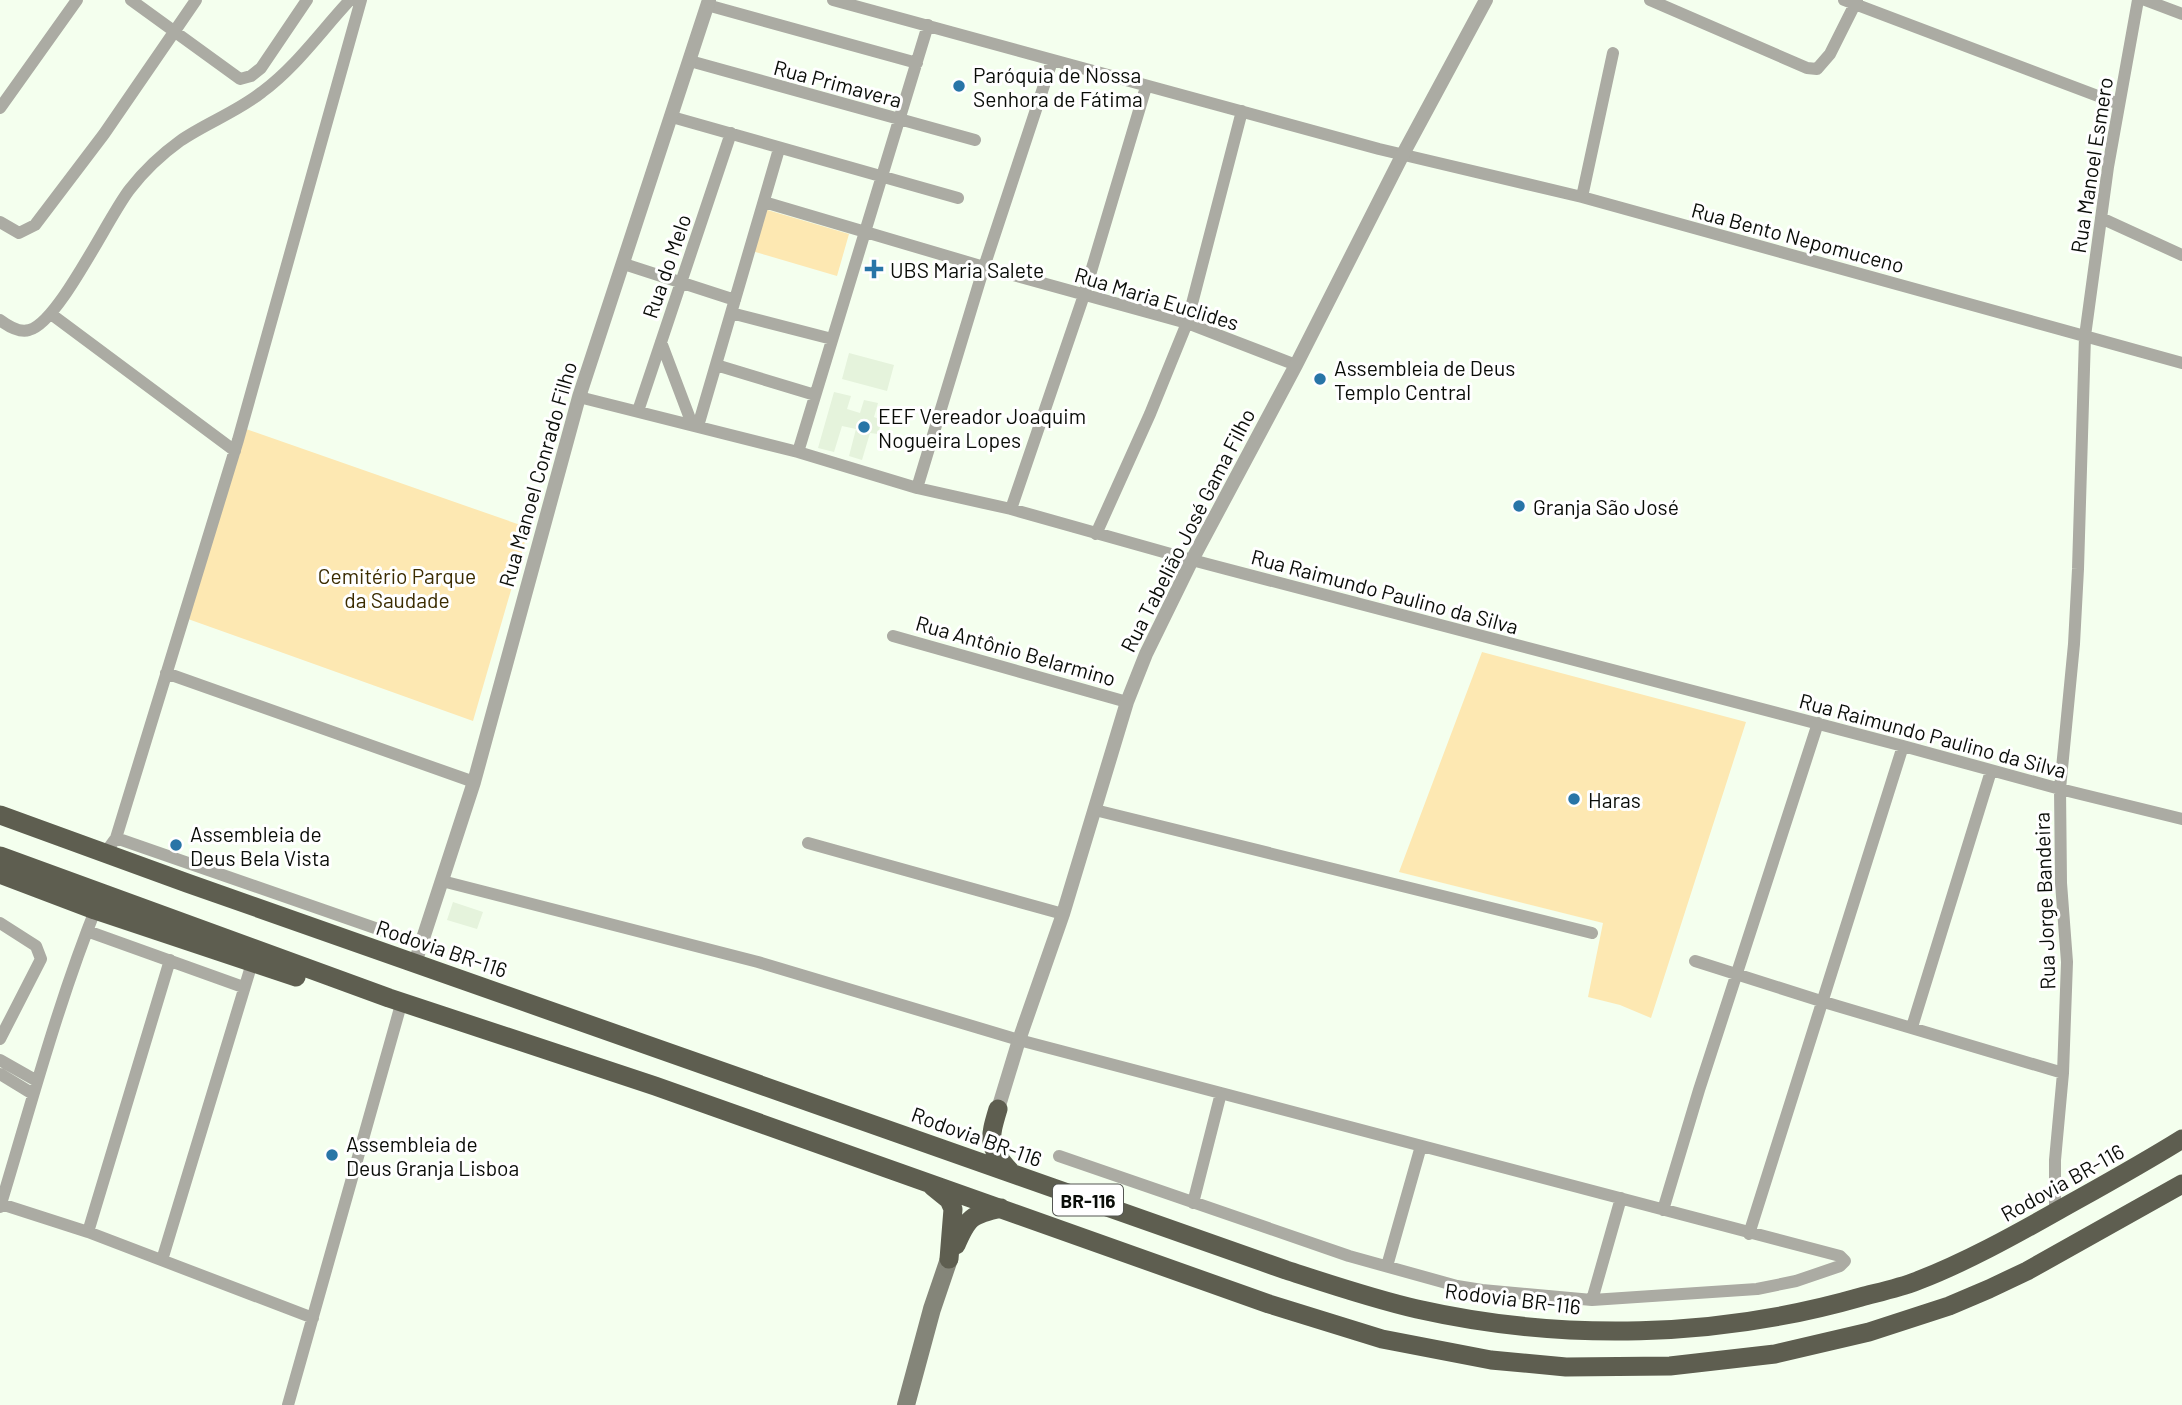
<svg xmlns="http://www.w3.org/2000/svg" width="2182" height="1405" viewBox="0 0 2182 1405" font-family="Barlow,sans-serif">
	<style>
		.built { fill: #e5f3dc }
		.green { fill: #fde8b2 }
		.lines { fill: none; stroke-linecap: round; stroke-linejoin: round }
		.minor { stroke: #ababa3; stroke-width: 12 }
		.tertiary { stroke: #ababa3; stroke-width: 14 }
		.secondary { stroke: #848579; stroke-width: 18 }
		.trunk { stroke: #5e5e50; stroke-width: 19 }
		.poi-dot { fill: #2875a7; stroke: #fff; stroke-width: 2.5 }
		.labels { text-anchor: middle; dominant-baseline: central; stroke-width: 6; stroke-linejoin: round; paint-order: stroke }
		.shield { fill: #fff; stroke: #545652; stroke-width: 2 }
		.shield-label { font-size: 19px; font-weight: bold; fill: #0a0d08 }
		.poi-label { font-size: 21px; fill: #0a0d08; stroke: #fff; text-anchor: start }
		.street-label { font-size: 21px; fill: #0a0d08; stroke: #fff }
		.park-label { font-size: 21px; fill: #3b2c00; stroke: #fff }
	</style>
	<rect width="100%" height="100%" fill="#f4ffee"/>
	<path class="built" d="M849,353L894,365L887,391L842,379Z
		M834,392L851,396L847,409L860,413L864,400L878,403L874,417L882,420L878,434L870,433L862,460L849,456L856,429L842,426L834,452L818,448Z
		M453,902L483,912L477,929L447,920Z"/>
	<path class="green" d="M764,209L849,234L837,276L752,251Z
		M246,429L529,528L473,721L188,619Z
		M1482,652L1746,722L1651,1018L1620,1005L1588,997L1603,923L1399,872Z"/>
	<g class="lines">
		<path class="minor" d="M131,0L240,79L251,76L261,68L307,0
			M833,0L1379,149L1582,197L2182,363
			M1650,0L1807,68L1817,69L1830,54L1857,0
			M1844,0L2119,104
			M2145,0L2182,14
			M707,5L917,63
			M690,61L975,140
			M0,108L77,0
			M672,117L958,198
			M1582,197L1613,53
			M764,202L984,267L1187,323L1296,365
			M2101,218L2182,255
			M0,222L19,233L35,225L104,134L196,0
			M624,264L735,300
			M731,313L832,339
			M51,314L235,451
			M0,320C8,326 19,333 29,330C59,323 109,215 130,189C144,171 162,154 180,141C206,123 237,112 262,92C296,67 321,31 350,0
			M661,342L692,424
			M716,365L815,395
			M579,397L798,452L917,488L1011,509L1192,560L1903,746L2060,789L2182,819
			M638,411L731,133
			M698,426L779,149
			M798,452L928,25
			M917,488L984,267L1052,61
			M1011,509L1084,295L1146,87
			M1096,534L1150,414L1187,323L1242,111
			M893,636L1127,702
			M166,673L474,782
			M1095,810L1592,933
			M116,838L421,944
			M808,843L1063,914
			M105,853L116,838L238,440L361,0
			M442,881L758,962L1019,1040L1840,1256L1845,1261L1840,1266L1796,1281L1757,1289L1592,1300L1482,1290L1457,1286L1349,1256L1059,1156
			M0,923L36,946L41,959L0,1039
			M87,931L243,987
			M1695,961L1824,1002L2063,1073
			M1912,1027L1991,771
			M0,1060L37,1081
			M0,1074L33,1094
			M1193,1203L1221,1093
			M1,1204L88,1232L313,1318
			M0,1207C31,1105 58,1002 98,903
			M1663,1210L1699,1090L1818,723
			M2055,1212V1160L2063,1073L2067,962L2061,883L2060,789L2074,644L2078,569L2085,336L2108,167L2138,0
			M88,1232L170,960
			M1749,1234L1903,746
			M162,1260L252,963
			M1387,1266L1421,1146
			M1592,1300L1621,1198
			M288,1405L402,1001"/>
		<path class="tertiary" d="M415,963L474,782L579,397L709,0
			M998,1109L1019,1040L1063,914L1127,702L1146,654L1192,560L1296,365L1403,154L1486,0"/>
		<path class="secondary" d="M906,1405L932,1309L949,1259"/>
		<path class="trunk" d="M0,815L187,883L1286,1270C1329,1284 1373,1299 1417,1309C1563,1342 1718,1338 1861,1297C1880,1292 1899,1288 1917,1281C1966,1262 2013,1236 2059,1210C2100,1187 2142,1164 2182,1139
			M0,856L389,998L655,1086L1269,1304L1382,1339L1491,1360L1566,1367L1670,1366L1775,1354L1869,1332L1949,1306L1989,1289L2027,1271L2182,1184
			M0,874L95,910L296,977
			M998,1109C989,1139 987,1146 1010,1171
			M933,1187L949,1200L953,1209L949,1259
			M956,1245C968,1217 971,1215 1001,1208"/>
	</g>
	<g class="poi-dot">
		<circle cx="959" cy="86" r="7"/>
		<path d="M870.5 258.5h7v7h7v7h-7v7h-7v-7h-7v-7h7z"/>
		<circle cx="1320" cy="379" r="7"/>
		<circle cx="864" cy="427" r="7"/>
		<circle cx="1519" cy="506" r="7"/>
		<circle cx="1574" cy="799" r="7"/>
		<circle cx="176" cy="845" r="7"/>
		<circle cx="332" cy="1155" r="7"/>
	</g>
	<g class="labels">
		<rect class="shield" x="1053" y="1184.5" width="70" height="31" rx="5"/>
		<g class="shield-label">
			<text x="1088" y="1200">BR-116</text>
		</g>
		<g class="poi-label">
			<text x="973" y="74">Paróquia de Nossa<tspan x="973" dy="24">Senhora de Fátima</tspan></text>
			<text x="890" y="269">UBS Maria Salete</text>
			<text x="1334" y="367">Assembleia de Deus<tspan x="1334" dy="24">Templo Central</tspan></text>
			<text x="878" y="415">EEF Vereador Joaquim<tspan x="878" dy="24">Nogueira Lopes</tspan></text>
			<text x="1533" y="506">Granja São José</text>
			<text x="1588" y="799">Haras</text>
			<text x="190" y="833">Assembleia de<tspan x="190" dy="24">Deus Bela Vista</tspan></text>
			<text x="346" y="1143">Assembleia de<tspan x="346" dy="24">Deus Granja Lisboa</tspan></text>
		</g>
		<g class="street-label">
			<text transform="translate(838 83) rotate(15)">Rua Primavera</text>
			<text transform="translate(2091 165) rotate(-81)">Rua Manoel Esmero</text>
			<text transform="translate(1798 237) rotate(15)">Rua Bento Nepomuceno</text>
			<text transform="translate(666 266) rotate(-71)">Rua do Melo</text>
			<text transform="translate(1157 298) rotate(17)">Rua Maria Euclides</text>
			<text transform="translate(537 474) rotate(-74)">Rua Manoel Conrado Filho</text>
			<text transform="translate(1187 530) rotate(-63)">Rua Tabelião José Gama Filho</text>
			<text transform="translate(1385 591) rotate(15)">Rua Raimundo Paulino da Silva</text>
			<text transform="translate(1016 650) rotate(16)">Rua Antônio Belarmino</text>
			<text transform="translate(1933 735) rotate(15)">Rua Raimundo Paulino da Silva</text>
			<text transform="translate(2044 901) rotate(-92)">Rua Jorge Bandeira</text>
			<text transform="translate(442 948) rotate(19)">Rodovia BR-116</text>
			<text transform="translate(977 1136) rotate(20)">Rodovia BR-116</text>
			<text transform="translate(2062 1182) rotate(-29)">Rodovia BR-116</text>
			<text transform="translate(1513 1298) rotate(7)">Rodovia BR-116</text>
		</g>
		<g class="park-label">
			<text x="397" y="575">Cemitério Parque<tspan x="397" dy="24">da Saudade</tspan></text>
		</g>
	</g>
</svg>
